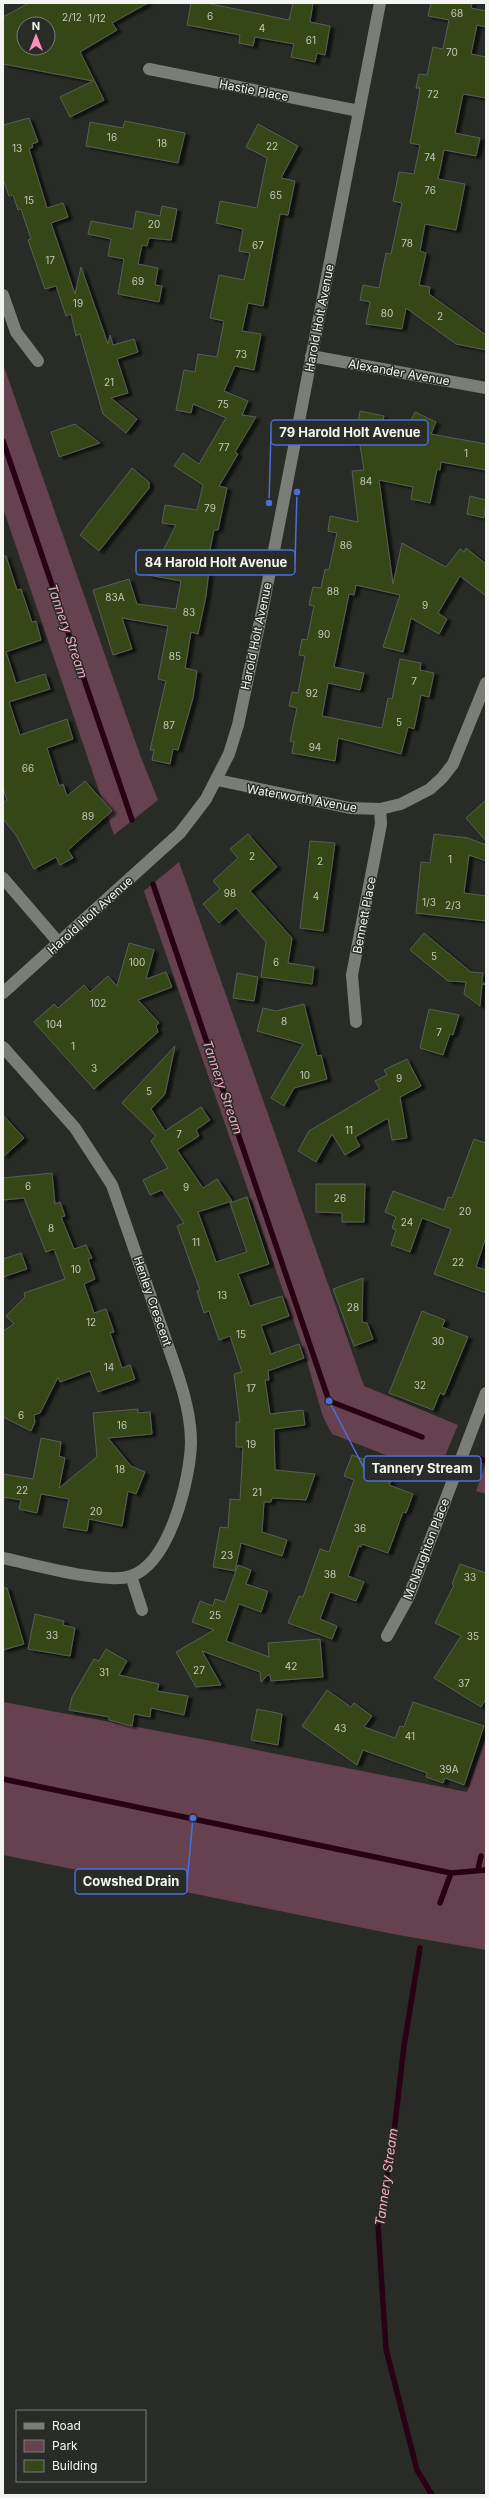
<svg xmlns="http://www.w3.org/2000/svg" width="489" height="2498" viewBox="0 0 489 2498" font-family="Inter,sans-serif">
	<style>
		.green { fill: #664250 }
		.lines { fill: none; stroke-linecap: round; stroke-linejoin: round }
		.stream { stroke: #280114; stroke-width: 5.5 }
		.building { fill: #364618; stroke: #5a5d56; fill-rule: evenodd; filter: url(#shadow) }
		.minor { stroke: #7b7e76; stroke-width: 12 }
		.labels { text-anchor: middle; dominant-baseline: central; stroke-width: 3; stroke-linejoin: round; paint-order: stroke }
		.number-label { font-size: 10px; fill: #c4c9bb }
		.street-label { font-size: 12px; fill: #f4f5f1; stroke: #292c26 }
		.water-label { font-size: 13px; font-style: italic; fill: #faa9c8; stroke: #292c26 }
		.leader { fill: none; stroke: #486fdd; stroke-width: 1.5 }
		.callout-dot { fill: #486fdd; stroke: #292c26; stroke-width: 1.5 }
		.callout { fill: #292c26; stroke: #486fdd; stroke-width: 1.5 }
		.callout-label { font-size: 13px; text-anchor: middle; font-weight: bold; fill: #f4f5f1 }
	</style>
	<defs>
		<filter id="shadow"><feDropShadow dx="4.5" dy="2.5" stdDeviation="1" flood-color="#0009"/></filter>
	</defs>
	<rect width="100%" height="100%" fill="#292c26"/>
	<path class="green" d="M3,364L140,755L158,800L114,835L3,508Z
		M179,862L364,1386L458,1425L437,1475L332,1434L323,1417L304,1351L144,891Z
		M486,1463V1494L476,1491Z
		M3,1702L217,1742L467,1792L486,1737V1950L393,1934L3,1855Z"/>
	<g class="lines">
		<path class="stream" d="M3,441L132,820
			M153,884L329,1401L422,1437
			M481,1459L486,1461
			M3,1779L451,1873L486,1870
			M478,1869L481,1856
			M440,1903L451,1873
			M420,1948L404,2046L393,2141L378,2225L386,2349L417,2470L432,2495"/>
	</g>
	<path class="building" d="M29,3H148L112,23L117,30L80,52L104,100L70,117L60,97L93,81L3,64V17ZM24,24H48V48H24Z
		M191,3H206L289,20L293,3H313L310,22L330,26L325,55L317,53L315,62L291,57L294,44L255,37L253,46L239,43L240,35L187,25Z
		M431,3H472L471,8L486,11V27L477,25L471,54L486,57V98L463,94L455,133L480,138L476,156L444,150L438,179L465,184L456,230L425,224L420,251L426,253L419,285L430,287L429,294L486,335V350L456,344L406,308L402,329L366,324L370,302L360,300L363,285L379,288L386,253L391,254L402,203L393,201L399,172L414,174L420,145L410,143L418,101L420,88H416L419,74L427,75L433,47L443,49L449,20L428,16Z
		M29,118L38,142L32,144L33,147L29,149L47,208L63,203L68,217L51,223L75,294L81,267L108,344L110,335L113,345L134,339L138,352L117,359L128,393L111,398L137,419L126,433L103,414L80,334L76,336L71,314L66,316L56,286L45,289L28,240L31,239L21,209L18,210L13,195L9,196L3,179V125Z
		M125,121L185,133L178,163L86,146L90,122L123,128Z
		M258,124L298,146L281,178L295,181L288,215L280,214L263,306L248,303L242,331L261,334L254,370L235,366L224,391L248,401L242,415L256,417L235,452L238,454L219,486L227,488L218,530H214L206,569L209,570L206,596L198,634L191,632L185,668L197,671L193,698L178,750L173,749L170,764L152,760L154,750H150L166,681L158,679L168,626L122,618L132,649L113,655L93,590L129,579L137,604L176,609L181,581L148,575L150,559L158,561L176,525L162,523L165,505L197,510L203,485L174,466L183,453L199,464L226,418L193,404L191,413L176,410L184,370L195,372L198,354L217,357L224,321L210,318L219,275L244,280L250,253L239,251L243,229L216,223L220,201L257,208L267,158L246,147Z
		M162,206L177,209L171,240L149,238L147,246L142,245L138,264L158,268L155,285L162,286L159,302L118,294L124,259L108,256L111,239L88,234L91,221L133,229L136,211L160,216Z
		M360,411L384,416L382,425L407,429L415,412L436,422L431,434L486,444V470L441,462L440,470L437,469L430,503L411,499L413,487L379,480L393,584L402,543L446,567L460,549L464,552L466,548L486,564V596L460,576L438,613L447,619L439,634L411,618L403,652L383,647L400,595L356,585L354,595L349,594L334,667L364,673L360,690L328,683L322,716L382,728L388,698L392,699L400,659L421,663L420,670L434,673L429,697L421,695L414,729L408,727L401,754L338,738L335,761L292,753L294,742L290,741L297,708L289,706L292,692L298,693L305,656L299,655L302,639L307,640L314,606L309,605L313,587L321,588L325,569L329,570L337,533L328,531L330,516L358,522L352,471L364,470L360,445L346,442L349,427L357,428Z
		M75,424L100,443L59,457L51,432Z
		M132,468L149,482V488L99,551L80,535Z
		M470,496L486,500L484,518L467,514Z
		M3,556H6L17,590L21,589L32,622L36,621L41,640L6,652L16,683L45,674L50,689L9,702L20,735L67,719L73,739L47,748L59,786L63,784L67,796L85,781L112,811L68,850L73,858L60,865L56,857L34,869L16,835L3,819V803L7,800L3,788Z
		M486,800V841L466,818Z
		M248,834L277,867L250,891L292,938L288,963L314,967L312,984L261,977L266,942L236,908L219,923L203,904L220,889L213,881L238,858L230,849Z
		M434,834L468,838L486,845V861L469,855L464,893L486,896V921L416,913L421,862L430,863Z
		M310,841L335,843L323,931L300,928Z
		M424,933L471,972L483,973L482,981L486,985L482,984L480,1006L464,994L466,982L448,981L410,950Z
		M129,943L154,950L146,979L166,972L172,987L138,1000L159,1023L156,1026L158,1032L94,1089L34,1022L54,1004L58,1008L84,985L90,992L108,976L117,986Z
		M237,973L258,977L254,1001L233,998Z
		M304,1004L317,1056L321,1055L327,1079L294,1088L284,1106L271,1098L303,1044L257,1031L263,1008L276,1011Z
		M429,1009L459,1015L453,1035L450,1034L443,1055L420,1048Z
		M175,1046L165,1094L151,1109L165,1131L201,1107L210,1120L196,1130L199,1136L177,1150L203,1188L217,1179L232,1201L198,1212L216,1262L247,1252L230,1203L247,1197L269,1264L238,1274L250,1306L282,1296L289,1316L261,1326L271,1354L299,1344L304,1358L268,1371L269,1380H265L270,1414L303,1410L305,1425L274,1429L275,1470L315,1474L306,1500L272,1498L271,1502H264L262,1532L287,1540L282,1556L241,1543L235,1571L213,1567L220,1527L228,1528L230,1499L240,1500L243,1447H236V1422H240L234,1374L242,1372L230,1336L219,1340L209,1311L204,1313L197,1291L200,1290L177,1226L184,1223L162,1190L150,1195L143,1180L168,1168L151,1141L156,1136L122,1103Z
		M407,1059L421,1086L400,1097L407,1138L392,1140L388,1118L355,1137L360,1146L345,1155L332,1134L316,1162L298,1151L309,1131L380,1089L375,1081L387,1075L384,1070Z
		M3,1115L24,1138L3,1157Z
		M474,1139L486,1143V1237L476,1267L486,1270V1293L434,1274L451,1229L422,1218L410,1252L391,1245L396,1230L392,1228L396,1217L385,1212L393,1191L444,1210L448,1197L452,1198Z
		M52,1173L55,1204L60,1202L65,1216L61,1217L74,1249L86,1245L92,1258L88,1259L95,1279L84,1284L94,1313L106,1309L114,1332L110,1333L122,1368L130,1365L135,1379L98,1392L90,1371L60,1382L58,1377L40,1413L34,1415L35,1422L31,1431L3,1417V1331L14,1324L6,1316L25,1297L24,1293L65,1279L54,1249L46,1252L24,1198L3,1200V1178Z
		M316,1184H365L364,1222H342V1213L316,1212Z
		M21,1253L27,1269L3,1277V1259Z
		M363,1278L362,1322L367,1323L373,1339L354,1346L333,1289Z
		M422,1311L445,1320L442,1327L468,1337L444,1395L440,1393L433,1410L389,1393Z
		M138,1409V1413L150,1412L152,1434L108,1438L131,1466L145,1472L136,1494L128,1491L122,1526L89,1519L87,1531L63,1527L69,1499L41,1494L37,1513L19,1509L21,1500L3,1497V1474L33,1479L41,1438L61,1442L59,1456L65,1458L59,1488L97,1457L93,1413Z
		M352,1455L383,1466L379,1476L391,1481L389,1485L413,1494L406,1513L403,1512L388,1553L362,1544L361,1547L359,1546L348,1576L364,1582L356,1601L330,1592L320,1619L337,1626L332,1639L288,1623L299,1596L303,1597L320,1549L329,1552L354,1480L344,1476Z
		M460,1564L486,1573V1699L481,1707L434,1678L461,1636L435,1623L454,1585L452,1584Z
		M238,1565L251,1570L246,1584L267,1591V1594L261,1612L239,1604L226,1641L269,1657L268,1643L320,1639L323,1677L271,1681L270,1675H268L261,1682L260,1672L202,1651L221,1685L196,1687L176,1652L214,1630L192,1622L200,1601L213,1606L215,1599L225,1602Z
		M3,1588H7L24,1644L3,1650Z
		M35,1614L64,1621L63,1625L75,1628L70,1656L28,1649Z
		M106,1649L127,1661L119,1675L159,1684L157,1691L188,1696L184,1715L151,1708L150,1717L134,1714L132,1726L109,1720V1717L69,1710L72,1697L94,1659L99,1661Z
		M327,1690L351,1707L354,1703L372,1716L364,1727L395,1738L400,1726L404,1727L413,1702L484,1726L464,1785L445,1778L443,1783L426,1777L427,1773L363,1750L357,1765L302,1726Z
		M257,1709L282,1714L278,1745L251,1740Z"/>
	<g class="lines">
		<path class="minor" d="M149,69L359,111
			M3,295L16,332L38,361
			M311,356L486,388
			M217,780L350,808L380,809L401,804L430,789L442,778L453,764L486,683
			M3,878L59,943
			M3,993L180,833L206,799L229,754L238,725L264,602L380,3
			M356,1022L352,975L381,824L380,809
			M3,1047L75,1128L112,1185L176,1369C184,1393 191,1417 191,1443C190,1479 170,1563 131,1576C106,1585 32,1564 3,1558
			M131,1576L142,1610
			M387,1636L409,1596L486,1393"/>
	</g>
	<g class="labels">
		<g class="number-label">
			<text x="457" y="13">68</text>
			<text x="210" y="16">6</text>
			<text x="72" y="17">2/12</text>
			<text x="97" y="18">1/12</text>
			<text x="262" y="28">4</text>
			<text x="311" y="40">61</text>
			<text x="452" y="52">70</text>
			<text x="433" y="94">72</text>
			<text x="112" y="137">16</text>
			<text x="162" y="143">18</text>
			<text x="272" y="146">22</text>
			<text x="17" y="148">13</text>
			<text x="430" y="157">74</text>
			<text x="430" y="190">76</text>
			<text x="276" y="195">65</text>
			<text x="29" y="200">15</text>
			<text x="154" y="224">20</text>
			<text x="407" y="243">78</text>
			<text x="258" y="245">67</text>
			<text x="50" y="260">17</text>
			<text x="138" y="281">69</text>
			<text x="78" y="303">19</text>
			<text x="387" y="313">80</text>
			<text x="440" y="316">2</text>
			<text x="241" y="354">73</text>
			<text x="109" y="382">21</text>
			<text x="223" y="404">75</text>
			<text x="224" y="447">77</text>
			<text x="466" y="453">1</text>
			<text x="366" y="481">84</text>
			<text x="210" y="508">79</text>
			<text x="346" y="545">86</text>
			<text x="333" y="591">88</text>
			<text x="115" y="597">83A</text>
			<text x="425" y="605">9</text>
			<text x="189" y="612">83</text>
			<text x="324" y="634">90</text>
			<text x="175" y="656">85</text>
			<text x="414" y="681">7</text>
			<text x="312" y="693">92</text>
			<text x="399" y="722">5</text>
			<text x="169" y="725">87</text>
			<text x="315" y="747">94</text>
			<text x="28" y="768">66</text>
			<text x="88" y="816">89</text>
			<text x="252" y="856">2</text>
			<text x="450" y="859">1</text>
			<text x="320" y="861">2</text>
			<text x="230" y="893">98</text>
			<text x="316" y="896">4</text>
			<text x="429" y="902">1/3</text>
			<text x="453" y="905">2/3</text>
			<text x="434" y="956">5</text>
			<text x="137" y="962">100</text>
			<text x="276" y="962">6</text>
			<text x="98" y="1003">102</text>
			<text x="284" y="1021">8</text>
			<text x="54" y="1024">104</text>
			<text x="439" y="1032">7</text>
			<text x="73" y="1046">1</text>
			<text x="94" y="1068">3</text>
			<text x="305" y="1075">10</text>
			<text x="399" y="1078">9</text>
			<text x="149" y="1091">5</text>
			<text x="349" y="1130">11</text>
			<text x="179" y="1134">7</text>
			<text x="28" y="1186">6</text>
			<text x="186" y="1187">9</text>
			<text x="340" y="1198">26</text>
			<text x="465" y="1211">20</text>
			<text x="407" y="1222">24</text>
			<text x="51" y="1228">8</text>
			<text x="196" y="1242">11</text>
			<text x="458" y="1262">22</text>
			<text x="76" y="1269">10</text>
			<text x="222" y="1295">13</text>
			<text x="353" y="1307">28</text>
			<text x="91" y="1322">12</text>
			<text x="241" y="1334">15</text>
			<text x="438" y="1341">30</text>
			<text x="109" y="1367">14</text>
			<text x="420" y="1385">32</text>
			<text x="251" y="1388">17</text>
			<text x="21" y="1415">6</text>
			<text x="122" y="1425">16</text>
			<text x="251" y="1444">19</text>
			<text x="120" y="1469">18</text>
			<text x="22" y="1490">22</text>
			<text x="257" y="1492">21</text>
			<text x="96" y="1511">20</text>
			<text x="360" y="1528">36</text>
			<text x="227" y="1555">23</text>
			<text x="330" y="1574">38</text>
			<text x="470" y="1577">33</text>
			<text x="215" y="1615">25</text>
			<text x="52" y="1635">33</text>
			<text x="473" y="1636">35</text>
			<text x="291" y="1666">42</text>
			<text x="199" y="1670">27</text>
			<text x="104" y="1672">31</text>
			<text x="464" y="1683">37</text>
			<text x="340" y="1728">43</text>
			<text x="410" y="1736">41</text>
			<text x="449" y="1769">39A</text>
		</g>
		<g class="street-label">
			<text transform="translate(254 90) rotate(11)">Hastie Place</text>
			<text transform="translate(319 318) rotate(-79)">Harold Holt Avenue</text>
			<text transform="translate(399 372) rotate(10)">Alexander Avenue</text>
			<text transform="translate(256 636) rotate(-78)">Harold Holt Avenue</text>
			<text transform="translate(302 798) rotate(10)">Waterworth Avenue</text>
			<text transform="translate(90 915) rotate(-42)">Harold Holt Avenue</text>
			<text transform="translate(364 915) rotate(-79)">Bennett Place</text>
			<text transform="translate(153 1301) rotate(71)">Henley Crescent</text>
			<text transform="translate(426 1549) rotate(-69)">McNaughton Place</text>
		</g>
		<g class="water-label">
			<text transform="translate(68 631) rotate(71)">Tannery Stream</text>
			<text transform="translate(223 1087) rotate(71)">Tannery Stream</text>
			<text transform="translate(386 2177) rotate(-82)">Tannery Stream</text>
		</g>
	</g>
	<path class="leader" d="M269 503L271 433M297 492L295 562M329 1401L364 1468M193 1818L187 1882"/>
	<g class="callout-dot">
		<circle cx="269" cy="503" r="4"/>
		<circle cx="297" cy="492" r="4"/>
		<circle cx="329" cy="1401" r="4"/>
		<circle cx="193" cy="1818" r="4"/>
	</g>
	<g class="callout">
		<rect x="271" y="420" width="157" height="25" rx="4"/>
		<rect x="136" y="550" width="159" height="25" rx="4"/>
		<rect x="364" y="1456" width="117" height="25" rx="4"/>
		<rect x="75" y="1869" width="112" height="25" rx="4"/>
	</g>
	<g class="callout-label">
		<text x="350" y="437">79 Harold Holt Avenue</text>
		<text x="216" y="567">84 Harold Holt Avenue</text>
		<text x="422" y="1473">Tannery Stream</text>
		<text x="131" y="1886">Cowshed Drain</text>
	</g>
	<rect width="489" height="2498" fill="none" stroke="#f4f5f1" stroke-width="8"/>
	<rect x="16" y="2410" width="130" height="72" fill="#292c26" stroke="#7a7c77"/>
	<rect x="24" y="2423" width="20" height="6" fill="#7b7e76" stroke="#7a7c77"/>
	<text x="52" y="2430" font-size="12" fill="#f4f5f1">Road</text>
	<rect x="24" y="2440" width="20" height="12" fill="#664250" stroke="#7a7c77"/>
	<text x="52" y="2450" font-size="12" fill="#f4f5f1">Park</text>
	<rect x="24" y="2460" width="20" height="12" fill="#364618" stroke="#7a7c77"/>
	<text x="52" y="2470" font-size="12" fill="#f4f5f1">Building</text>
	<g transform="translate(36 36)"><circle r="19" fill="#292c26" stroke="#7a7c77"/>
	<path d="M0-3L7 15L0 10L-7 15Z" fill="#fe8ebc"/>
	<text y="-6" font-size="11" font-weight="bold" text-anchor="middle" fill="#f4f5f1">N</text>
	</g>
</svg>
